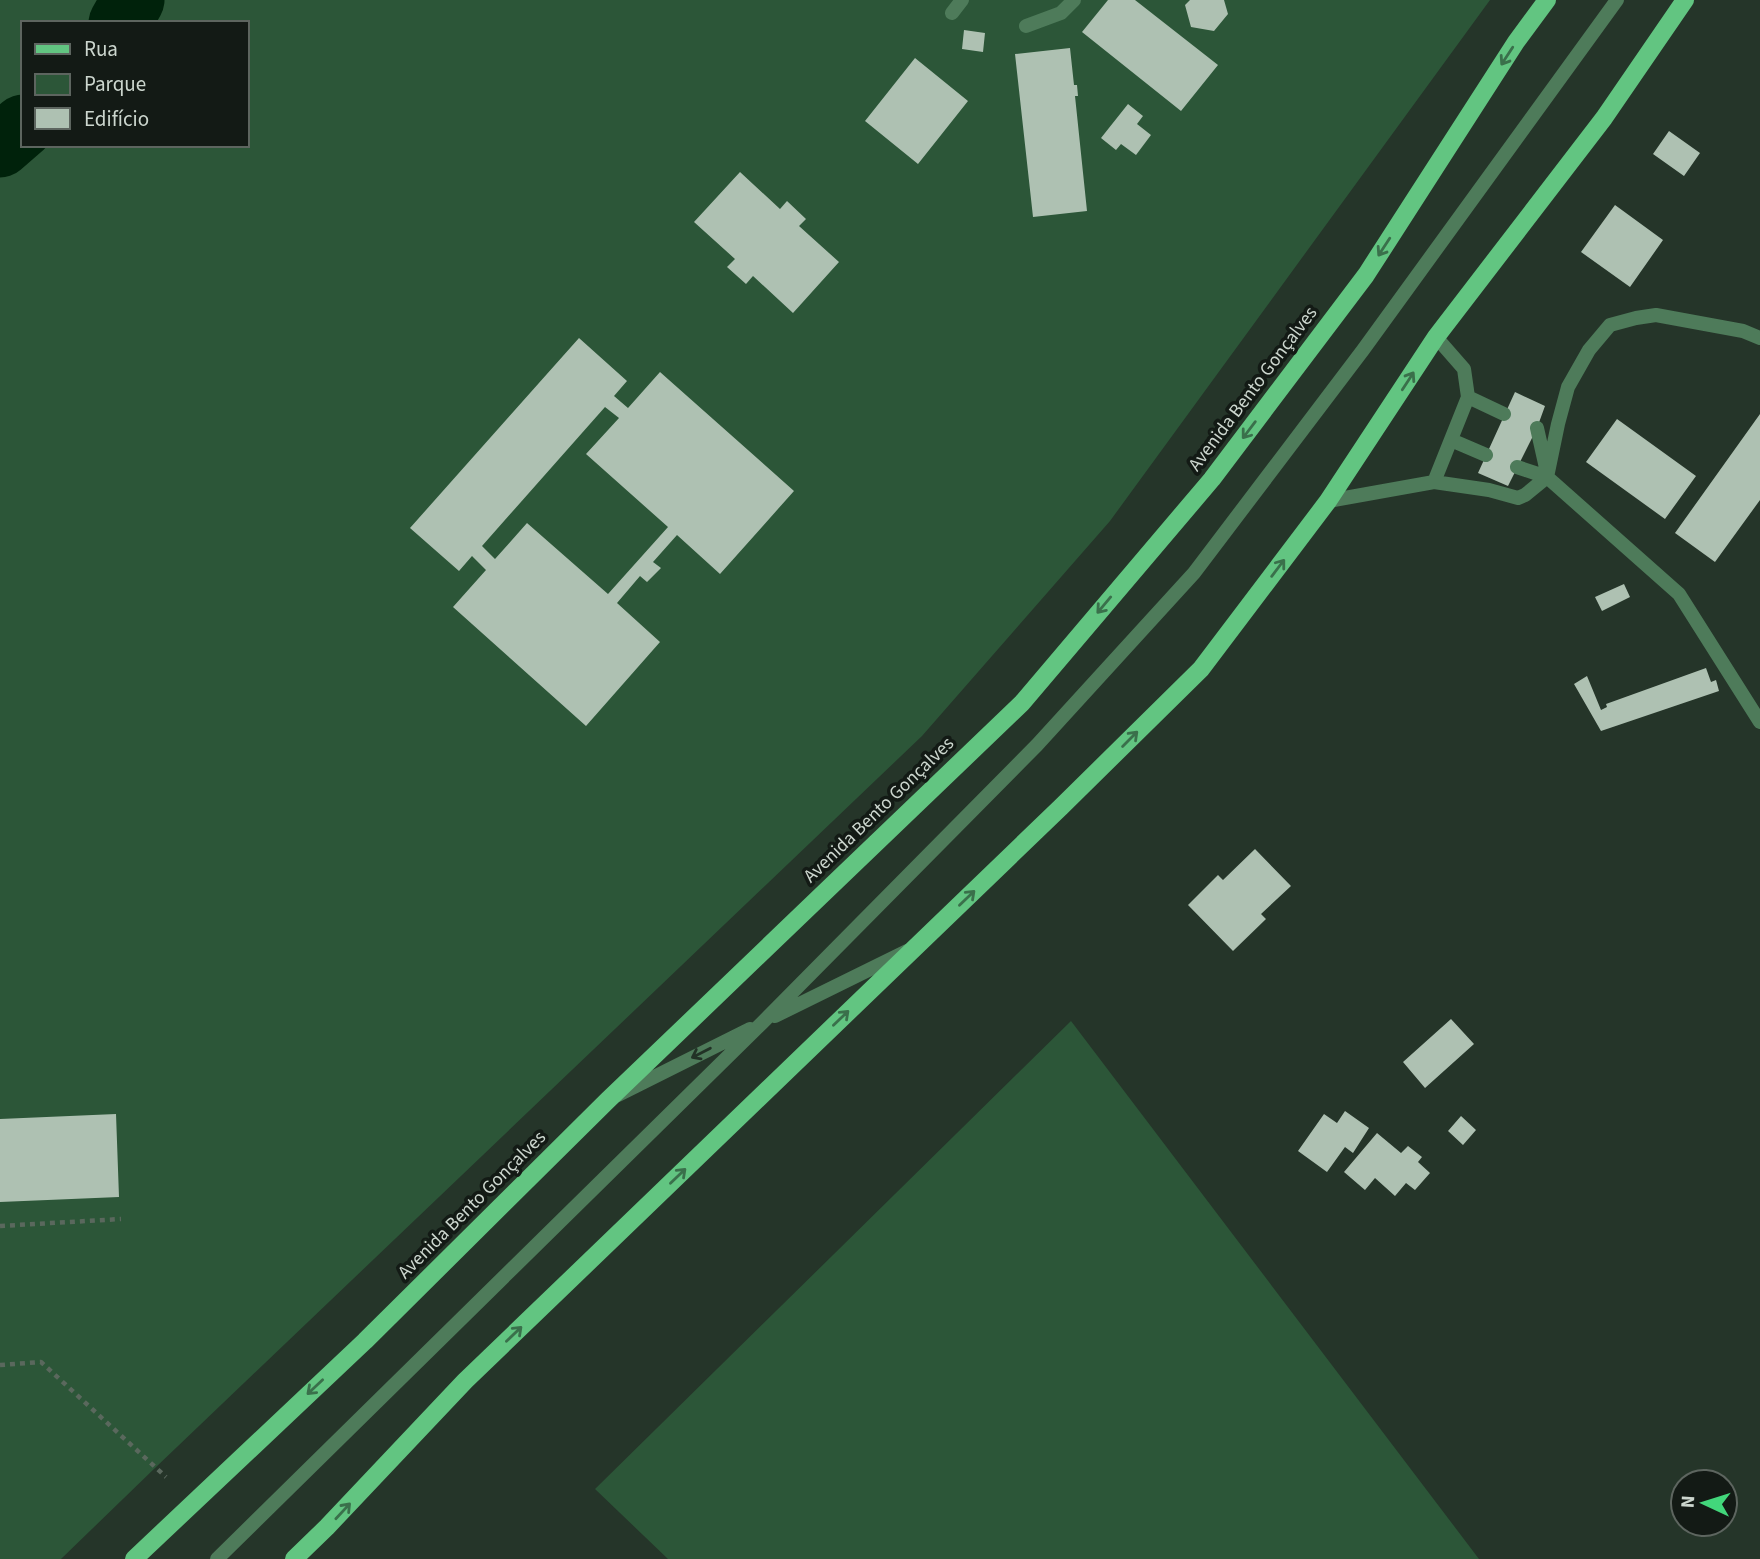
<svg xmlns="http://www.w3.org/2000/svg" width="1760" height="1559" viewBox="0 0 1760 1559" font-family="'Source Sans 3',sans-serif">
	<style>
		.green { fill: #2c5638; fill-rule: evenodd }
		.lines { fill: none; stroke-linecap: round; stroke-linejoin: round }
		.river { stroke: #00220b; stroke-width: 63 }
		.building { fill: #aec1b2; fill-rule: evenodd }
		.path { stroke: #5a685d; stroke-width: 4.5; stroke-dasharray: 5 5; stroke-linecap: butt }
		.lane { stroke: #4e7b5a; stroke-width: 14 }
		.primary { stroke: #62c581; stroke-width: 18 }
		.oneway { stroke: #3a704b }
		.oneway2 { stroke: #223226 }
		.labels { text-anchor: middle; dominant-baseline: central; stroke-width: 7; stroke-linejoin: round; paint-order: stroke }
		.street-label { font-size: 19px; fill: #ccd6ce; stroke: #131a15 }
	</style>
	<rect width="100%" height="100%" fill="#253529"/>
	<path class="green" d="M0,0H1490L1110,521L922,736L155,1468L61,1559H0ZM23,23H247V145H23Z
		M1071,1021L1479,1559H668L595,1489Z"/>
	<g class="lines">
		<path class="river" d="M120,23L133,0
			M0,146L23,126"/>
	</g>
	<path class="building" d="M1108,0H1135L1218,65L1181,111L1082,32Z
		M1190,0H1224L1228,14L1214,31L1191,27L1185,5Z
		M964,30L985,33L983,52L962,49Z
		M1070,48L1074,85H1077L1078,96H1075L1087,211L1033,217L1015,54Z
		M915,58L968,101L918,164L865,121Z
		M1128,104L1143,116L1137,124L1151,135L1136,155L1121,144L1116,150L1101,138Z
		M1669,131L1700,153L1684,176L1653,154Z
		M740,172L780,209L787,201L806,219L799,226L839,262L793,313L753,276L746,284L727,267L735,259L694,222Z
		M1615,205L1663,240L1630,287L1581,252Z
		M579,338L627,381L614,396L628,408L660,372L794,491L720,574L677,535L653,562L661,568L647,582L640,576L617,603L660,642L586,726L453,607L486,570L472,556L459,571L410,528ZM605,407L619,418L586,454L668,527L608,594L527,523L495,559L482,546Z
		M1515,392L1545,406L1537,428L1508,486L1478,473Z
		M1760,414V500L1715,562L1675,533Z
		M1617,419L1696,476L1665,519L1586,462Z
		M1624,584L1630,597L1602,611L1595,597Z
		M1706,668L1711,682L1716,680L1719,691L1601,731L1574,684L1587,676L1601,710L1607,707L1606,704Z
		M1255,849L1291,886L1261,914L1266,919L1233,951L1188,905L1218,875L1223,880Z
		M1451,1019L1474,1044L1425,1088L1403,1062Z
		M1345,1111L1369,1128L1353,1153L1345,1147L1327,1172L1298,1151L1324,1114L1337,1123Z
		M116,1114L119,1197L0,1202V1119Z
		M1461,1116L1476,1130L1463,1145L1448,1131Z
		M1377,1133L1401,1153L1408,1146L1422,1157L1418,1162L1430,1173L1415,1190L1406,1183L1395,1196L1375,1178L1365,1190L1344,1172Z"/>
	<g class="lines">
		<path class="path" d="M0,1226L121,1219
			M0,1365L41,1362L166,1477"/>
		<path class="lane" d="M952,13L962,0
			M1026,26L1061,13L1074,0
			M1468,397L1504,414
			M1537,428L1546,468
			M1451,440L1486,455
			M1517,467L1547,477L1679,594L1760,722
			M1434,482L1489,490L1518,498L1525,495L1547,477L1558,424L1568,387L1589,350L1610,325L1636,318L1656,315L1743,331L1760,338
			M1328,501L1434,482L1468,397L1464,369L1436,337
			M775,1016L907,951
			M618,1095L750,1029
			M217,1559L762,1023L1037,745L1194,573L1363,350L1617,0"/>
		<path class="primary" d="M134,1559L365,1341L608,1100L1022,703L1212,479L1366,275L1516,42L1547,0
			M294,1559L327,1527L465,1381L1061,807L1201,669L1328,501L1436,337L1604,118L1685,0"/>
	</g>
	<defs><path id="oneway-shaft" d="M-6 0H5M1.5-3L5.5 0L1.5 3" fill="none" stroke-width="1.6" stroke-linecap="round" stroke-linejoin="round" transform="scale(1.75)"/></defs>
	<g class="oneway">
		<use href="#oneway-shaft" transform="translate(1507 56) rotate(123)"/>
		<use href="#oneway-shaft" transform="translate(1384 247) rotate(123)"/>
		<use href="#oneway-shaft" transform="translate(1408 381) rotate(-57)"/>
		<use href="#oneway-shaft" transform="translate(1249 430) rotate(127)"/>
		<use href="#oneway-shaft" transform="translate(1278 568) rotate(-53)"/>
		<use href="#oneway-shaft" transform="translate(1104 605) rotate(130)"/>
		<use href="#oneway-shaft" transform="translate(1130 739) rotate(-45)"/>
		<use href="#oneway-shaft" transform="translate(967 898) rotate(-44)"/>
		<use href="#oneway-shaft" transform="translate(841 1018) rotate(-44)"/>
		<use href="#oneway-shaft" transform="translate(678 1176) rotate(-44)"/>
		<use href="#oneway-shaft" transform="translate(514 1334) rotate(-44)"/>
		<use href="#oneway-shaft" transform="translate(315 1387) rotate(137)"/>
		<use href="#oneway-shaft" transform="translate(343 1511) rotate(-47)"/>
	</g>
	<use class="oneway2" href="#oneway-shaft" transform="translate(701 1053) rotate(153)"/>
	<g class="labels">
		<g class="street-label">
			<text transform="translate(1253 389) rotate(-53)">Avenida Bento Gonçalves</text>
			<text transform="translate(879 810) rotate(-44)">Avenida Bento Gonçalves</text>
			<text transform="translate(472 1205) rotate(-45)">Avenida Bento Gonçalves</text>
		</g>
	</g>
	<rect x="21" y="21" width="228" height="126" fill="#131a15" stroke="#5d655f" stroke-width="2"/>
	<rect x="35" y="44" width="35" height="10" fill="#62c581" stroke="#5d655f" stroke-width="2"/>
	<text x="84" y="56" font-size="21" fill="#ccd6ce">Rua</text>
	<rect x="35" y="74" width="35" height="21" fill="#2c5638" stroke="#5d655f" stroke-width="2"/>
	<text x="84" y="91" font-size="21" fill="#ccd6ce">Parque</text>
	<rect x="35" y="108" width="35" height="21" fill="#aec1b2" stroke="#5d655f" stroke-width="2"/>
	<text x="84" y="126" font-size="21" fill="#ccd6ce">Edifício</text>
	<g transform="translate(1704 1503) rotate(274)"><circle r="33" fill="#131a15" stroke="#5d655f" stroke-width="2"/>
	<path d="M0-5L12 26L0 18L-12 26Z" fill="#42d77b"/>
	<text y="-10" font-size="19" font-weight="bold" text-anchor="middle" fill="#ccd6ce">N</text>
	</g>
</svg>
